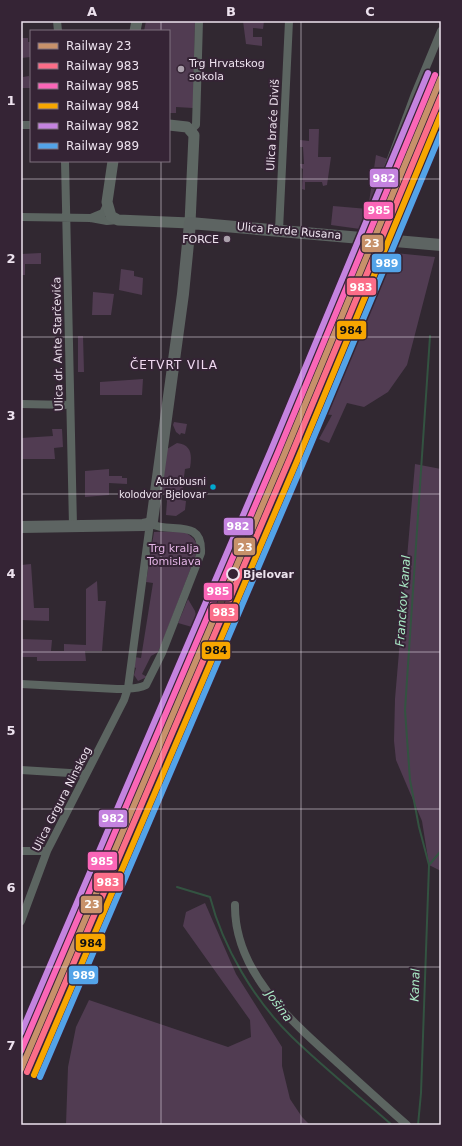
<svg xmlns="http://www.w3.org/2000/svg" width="462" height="1146" viewBox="0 0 462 1146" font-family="'DejaVu Sans',sans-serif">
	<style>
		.green { fill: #513c52 }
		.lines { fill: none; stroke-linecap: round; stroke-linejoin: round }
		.stream { stroke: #335341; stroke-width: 2 }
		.street { stroke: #5c6561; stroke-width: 8 }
		.secondary { stroke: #5e6763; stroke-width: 11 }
		.primary { stroke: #5d6462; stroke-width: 12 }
		.rail-1-casing { stroke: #352435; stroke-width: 9 }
		.rail-2-casing { stroke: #352435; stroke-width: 9 }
		.rail-3-casing { stroke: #352435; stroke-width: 9 }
		.rail-4-casing { stroke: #352435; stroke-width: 9 }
		.rail-5-casing { stroke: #352435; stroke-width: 9 }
		.rail-6-casing { stroke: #352435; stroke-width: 9 }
		.rail-1 { stroke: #c7916a; stroke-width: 6 }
		.rail-2 { stroke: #fb6d88; stroke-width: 6 }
		.rail-3 { stroke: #fa66b7; stroke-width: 6 }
		.rail-4 { stroke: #f7a600; stroke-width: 6 }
		.rail-5 { stroke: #c483df; stroke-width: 6 }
		.rail-6 { stroke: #53a3e8; stroke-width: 6 }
		.grid { fill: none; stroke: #ede2ee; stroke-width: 1; stroke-opacity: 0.55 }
		.poi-dot { fill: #aba1ac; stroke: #352435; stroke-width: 1.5 }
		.bus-dot { fill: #00a9ce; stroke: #352435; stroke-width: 1.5 }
		.stop-dot { fill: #352435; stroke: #ede2ee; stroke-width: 2 }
		.labels { text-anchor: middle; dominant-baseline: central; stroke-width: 4; stroke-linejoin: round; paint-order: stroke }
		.bus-label { font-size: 10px; fill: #ede2ee; stroke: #352435; text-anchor: end }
		.poi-label { font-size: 11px; fill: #ede2ee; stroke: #352435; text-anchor: start }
		.street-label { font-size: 11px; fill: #ede2ee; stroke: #352435 }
		.park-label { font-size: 11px; fill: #e2b4e4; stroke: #352435 }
		.stop-label { font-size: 11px; font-weight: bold; fill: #ede2ee; stroke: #352435; text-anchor: start }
		.neighbourhood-label { font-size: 12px; letter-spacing: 1px; fill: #f0daf1; stroke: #352435 }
		.water-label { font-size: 12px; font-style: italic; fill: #aaebc6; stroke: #352435 }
		.line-badge { stroke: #352435; stroke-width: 1.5 }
		.badge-label { font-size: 11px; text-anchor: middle; font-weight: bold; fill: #fff }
		.pale-badge-label { font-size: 11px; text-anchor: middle; font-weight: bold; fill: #111 }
		.neatline { fill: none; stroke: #ede2ee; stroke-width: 1.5 }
		.grid-label { font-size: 13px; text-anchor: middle; font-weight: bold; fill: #ede2ee }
	</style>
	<rect width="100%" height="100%" fill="#312831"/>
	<path class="green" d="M146,21H195L193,108L176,107V113H169V31H144Z
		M243,21H264L263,29L253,28V37H262V46L246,44Z
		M21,38H28V42H31V57L21,58Z
		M21,70H23V77L29,76L31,88H21V90Z
		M309,129H319L318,157H331L327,185L323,186L322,182H305V190L302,189L303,169L301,168L300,164H304L303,147H300V140L309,141Z
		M376,155L391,160L366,227L360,229L331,225L333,206L368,209Z
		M375,251L435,257L407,365L388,392L364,407L347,403L329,443L319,439L332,415L323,414L331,389L352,310Z
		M41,253V264H25V275H21V254Z
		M121,269L134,271V276L143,278L142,295L119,290Z
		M93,292L114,294L111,315H92Z
		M78,336H83L84,372H78Z
		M143,379L142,395H100V382Z
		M174,422L187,424L185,434L181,433L180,435L176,432L173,425Z
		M52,429H62L63,447L54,448L55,459H21V438L53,436Z
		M177,443C192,445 192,455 190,468L185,469L181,500L186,501L185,510L176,516L166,515L167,501L162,489L167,449Z
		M415,464L441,469V871L429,865L422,821L396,760L394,741L395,699Z
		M109,469V476H122V478H127V484L109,483V495L85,497V471Z
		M184,531L193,538L199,547L164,638L158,652L151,656L142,674L147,677L138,681L134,675L136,668L132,666L134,657L141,658L153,583L146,582L154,532Z
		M31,564L34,608H49V621L21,620V565Z
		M97,581L98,601H106L102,651H85L86,661H37V657H21V639L52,640L51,651H64V644L86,645V589Z
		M188,599L195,611L199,629L178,623Z
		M205,903L236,974L282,1047V1066L290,1099L302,1117L310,1125H66L68,1067L76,1027L89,1000L228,1047L251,1037L250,1020L183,926L186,912Z"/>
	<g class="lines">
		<path class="stream" d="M429,865L419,827L410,780L405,710L430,336
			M177,887L210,897C223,948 255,1001 292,1037C324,1068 359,1096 392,1125
			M418,1125L421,1093L429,865L441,851"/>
		<path class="street" d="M57,21L58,31
			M21,125H31
			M191,130L196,125L199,21
			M65,161L73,526
			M21,217L91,218L107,221L118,220
			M91,218L103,213L107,205
			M279,230L289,21
			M362,238L415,94L441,31
			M21,404L70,405
			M21,684L117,689C127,688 137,690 146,685L162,653L201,553C203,516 168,535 150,523L128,688L124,700L47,851L21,921
			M21,770L86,774
			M21,851H47
			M235,905C234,972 292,1022 339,1064C361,1084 384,1105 407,1125"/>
		<path class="secondary" d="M135,31L137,21
			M113,161L107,202L111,216L118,220L190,223L194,135L187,127L169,125"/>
		<path class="primary" d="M21,527L143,525L148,524L152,521L183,294L190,223L441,245"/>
		<g class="rail-1-casing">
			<path id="rail-1" d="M21,1069L284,455L441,78"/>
		</g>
		<g class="rail-2-casing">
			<path id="rail-2" d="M27,1072L290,458L441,96"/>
		</g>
		<g class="rail-3-casing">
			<path id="rail-3" d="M21,1051L278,452L435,75"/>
		</g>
		<g class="rail-4-casing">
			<path id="rail-4" d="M34,1075L297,461L441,114"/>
		</g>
		<g class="rail-5-casing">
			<path id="rail-5" d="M21,1033L271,450L428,73"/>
		</g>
		<g class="rail-6-casing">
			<path id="rail-6" d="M40,1077L303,463L441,133"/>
		</g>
		<use href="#rail-1" class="rail-1"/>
		<use href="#rail-2" class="rail-2"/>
		<use href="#rail-3" class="rail-3"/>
		<use href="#rail-4" class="rail-4"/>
		<use href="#rail-5" class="rail-5"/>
		<use href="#rail-6" class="rail-6"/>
	</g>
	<path class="grid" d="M161,21V31M301,21V1125M161,161V1125M21,179H441M21,337H441M21,494H441M21,652H441M21,809H441M21,967H441"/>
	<g class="poi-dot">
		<circle cx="181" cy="69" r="4"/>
		<circle cx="227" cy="239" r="4"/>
	</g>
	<circle class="bus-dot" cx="213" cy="487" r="3.5"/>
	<circle class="stop-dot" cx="233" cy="574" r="6"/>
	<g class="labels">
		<g class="bus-label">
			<text x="206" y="481">Autobusni<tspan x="206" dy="13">kolodvor Bjelovar</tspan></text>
		</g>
		<g class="poi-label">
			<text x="189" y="63">Trg Hrvatskog<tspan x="189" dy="13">sokola</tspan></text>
			<text x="219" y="239" text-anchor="end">FORCE</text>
		</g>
		<g class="street-label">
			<text transform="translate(273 125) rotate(-87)">Ulica braće Diviš</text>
			<text transform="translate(289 231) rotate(5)">Ulica Ferde Rusana</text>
			<text transform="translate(58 344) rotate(-91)">Ulica dr. Ante Starčevića</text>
			<text transform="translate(62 799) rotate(-63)">Ulica Grgura Ninskog</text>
		</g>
		<g class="park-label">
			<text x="174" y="548">Trg kralja<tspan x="174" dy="13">Tomislava</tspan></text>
		</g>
		<g class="stop-label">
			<text x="243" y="574">Bjelovar</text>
		</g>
		<g class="neighbourhood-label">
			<text x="174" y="365">ČETVRT VILA</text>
		</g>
		<g class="water-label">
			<text transform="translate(403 601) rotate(-86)">Franckov kanal</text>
			<text transform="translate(415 985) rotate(-88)">Kanal</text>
			<text transform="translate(279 1006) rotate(53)">Jošina</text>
		</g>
	</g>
	<g class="line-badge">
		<rect x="369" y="168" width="30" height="20" rx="4" fill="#c483df"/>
		<rect x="363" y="201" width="31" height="19" rx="4" fill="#fa66b7"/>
		<rect x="361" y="234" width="23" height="19" rx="4" fill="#c7916a"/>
		<rect x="371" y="253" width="31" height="20" rx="4" fill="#53a3e8"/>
		<rect x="346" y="277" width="31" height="19" rx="4" fill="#fb6d88"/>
		<rect x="336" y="320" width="31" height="20" rx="4" fill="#f7a600"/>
		<rect x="223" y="517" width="31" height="19" rx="4" fill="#c483df"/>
		<rect x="233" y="537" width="23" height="19" rx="4" fill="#c7916a"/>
		<rect x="203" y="582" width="30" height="19" rx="4" fill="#fa66b7"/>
		<rect x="209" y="603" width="30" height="19" rx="4" fill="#fb6d88"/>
		<rect x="201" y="641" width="30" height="19" rx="4" fill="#f7a600"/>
		<rect x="98" y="809" width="30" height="19" rx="4" fill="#c483df"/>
		<rect x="87" y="851" width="31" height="20" rx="4" fill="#fa66b7"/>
		<rect x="93" y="872" width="31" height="20" rx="4" fill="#fb6d88"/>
		<rect x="80" y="895" width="23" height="19" rx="4" fill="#c7916a"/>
		<rect x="75" y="933" width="31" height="19" rx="4" fill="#f7a600"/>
		<rect x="68" y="965" width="31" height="20" rx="4" fill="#53a3e8"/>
	</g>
	<g class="badge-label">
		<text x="384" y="182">982</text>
		<text x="379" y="214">985</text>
		<text x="372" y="247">23</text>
		<text x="387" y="267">989</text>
		<text x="361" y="291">983</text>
		<text x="238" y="530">982</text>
		<text x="245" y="551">23</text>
		<text x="218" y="595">985</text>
		<text x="224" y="616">983</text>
		<text x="113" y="822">982</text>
		<text x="102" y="865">985</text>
		<text x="108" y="886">983</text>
		<text x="92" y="908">23</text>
		<text x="84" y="979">989</text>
	</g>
	<g class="pale-badge-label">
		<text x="351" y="334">984</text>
		<text x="216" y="654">984</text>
		<text x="91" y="947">984</text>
	</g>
	<rect width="462" height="1146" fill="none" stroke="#352435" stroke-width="44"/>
	<rect x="30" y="30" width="140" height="132" fill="#352435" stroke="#7f707f"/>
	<rect x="38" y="43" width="20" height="6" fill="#c7916a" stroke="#7f707f"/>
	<text x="66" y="50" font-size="12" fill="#ede2ee">Railway 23</text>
	<rect x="38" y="63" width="20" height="6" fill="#fb6d88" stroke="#7f707f"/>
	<text x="66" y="70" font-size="12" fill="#ede2ee">Railway 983</text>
	<rect x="38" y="83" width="20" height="6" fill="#fa66b7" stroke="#7f707f"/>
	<text x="66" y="90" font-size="12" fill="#ede2ee">Railway 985</text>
	<rect x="38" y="103" width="20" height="6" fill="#f7a600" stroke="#7f707f"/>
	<text x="66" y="110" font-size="12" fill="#ede2ee">Railway 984</text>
	<rect x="38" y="123" width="20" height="6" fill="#c483df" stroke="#7f707f"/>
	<text x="66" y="130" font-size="12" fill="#ede2ee">Railway 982</text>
	<rect x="38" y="143" width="20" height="6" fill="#53a3e8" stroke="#7f707f"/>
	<text x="66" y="150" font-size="12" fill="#ede2ee">Railway 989</text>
	<rect x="22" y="22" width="418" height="1102" class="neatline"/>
	<g class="grid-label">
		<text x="92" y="16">A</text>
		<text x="231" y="16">B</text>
		<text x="370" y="16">C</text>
		<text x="11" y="105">1</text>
		<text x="11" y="263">2</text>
		<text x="11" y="420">3</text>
		<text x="11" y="578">4</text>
		<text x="11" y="735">5</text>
		<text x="11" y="892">6</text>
		<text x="11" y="1050">7</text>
	</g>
</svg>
